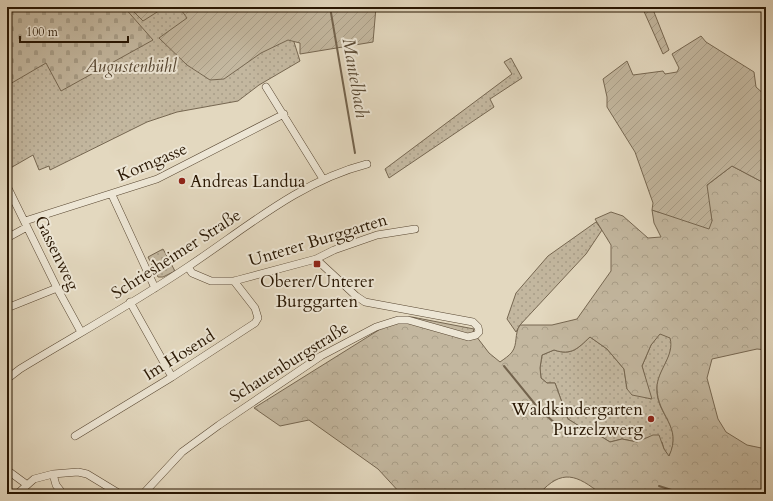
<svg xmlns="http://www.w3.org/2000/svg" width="773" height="501" viewBox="0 0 773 501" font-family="Cardo,serif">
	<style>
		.grass { fill: url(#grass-dots); stroke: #766751 }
		.forest { fill: url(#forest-crowns); stroke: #766751; fill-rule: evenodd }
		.cemetery { fill: url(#cemetery-stones); stroke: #766751 }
		.garden { fill: url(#garden-furrows); stroke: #766751 }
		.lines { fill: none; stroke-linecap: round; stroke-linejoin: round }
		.stream { stroke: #73634d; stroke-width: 2 }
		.street-casing { stroke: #584732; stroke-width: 8 }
		.street { stroke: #ede6d5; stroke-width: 7 }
		.poi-dot { fill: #8f2418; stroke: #ede6d5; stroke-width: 1.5 }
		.labels { text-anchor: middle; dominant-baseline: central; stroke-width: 4; stroke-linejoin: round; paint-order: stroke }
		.park-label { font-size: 17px; font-style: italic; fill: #574732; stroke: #ede6d5 }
		.street-label { font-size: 17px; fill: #291703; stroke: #ede6d5 }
		.poi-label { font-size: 17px; fill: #291703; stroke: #ede6d5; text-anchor: start }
		.water-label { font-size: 18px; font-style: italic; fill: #5a4a35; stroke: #ede6d5 }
	</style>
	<defs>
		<pattern id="grass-dots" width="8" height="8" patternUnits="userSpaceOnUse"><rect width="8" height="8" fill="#c3b79f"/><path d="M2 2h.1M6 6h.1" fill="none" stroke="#a89d87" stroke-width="1.8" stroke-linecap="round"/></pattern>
		<pattern id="forest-crowns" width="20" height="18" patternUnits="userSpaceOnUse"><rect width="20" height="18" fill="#c3b79f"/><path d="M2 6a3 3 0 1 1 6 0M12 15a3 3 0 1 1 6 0" fill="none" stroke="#a89d87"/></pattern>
		<pattern id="cemetery-stones" width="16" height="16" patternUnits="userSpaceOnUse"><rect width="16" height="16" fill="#c3b79f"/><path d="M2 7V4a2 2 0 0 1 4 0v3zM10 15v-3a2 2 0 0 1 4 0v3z" fill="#a89d87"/></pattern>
		<pattern id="garden-furrows" width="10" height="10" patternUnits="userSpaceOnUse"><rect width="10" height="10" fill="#c3b79f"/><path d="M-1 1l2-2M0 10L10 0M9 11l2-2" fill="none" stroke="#a89d87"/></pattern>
	</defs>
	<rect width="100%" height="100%" fill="#e3d8bf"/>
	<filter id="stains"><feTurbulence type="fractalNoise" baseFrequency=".005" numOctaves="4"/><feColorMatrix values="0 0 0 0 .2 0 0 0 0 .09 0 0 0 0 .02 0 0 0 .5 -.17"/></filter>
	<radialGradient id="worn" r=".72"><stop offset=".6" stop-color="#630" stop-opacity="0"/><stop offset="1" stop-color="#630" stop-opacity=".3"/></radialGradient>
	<path class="grass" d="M118,7H283L300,61L259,85L238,101L177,112L147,122L50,170L49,166L39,170L33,155L7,170V63Z
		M511,58L522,78L490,99L494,107L389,178L385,169L512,74L504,62Z
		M596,222L602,230L586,254L520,325L516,332L507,319L516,293L548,256Z
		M163,249L175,271L163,277H158L148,257Z
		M660,333L671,338C675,356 658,370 657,387C655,416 684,424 669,457L664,449L662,442H637L622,439L610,442L594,432L587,431L568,419L555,383H547L541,378L540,368L542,355L554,350C572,356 578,348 590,337L607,349L624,369L627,389L651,399L642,366L651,345Z"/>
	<path class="forest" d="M732,166L766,184V350L757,349L712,359L707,378L718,419L726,432L747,445L766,449V494H601C577,475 562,468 539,494H401L378,469L309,420L280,426L254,408L398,318L412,317L474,329L473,332L489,353L500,362C504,359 509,356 512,352C518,344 514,334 520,325H552L577,319L611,271V245L595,219L611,212L623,216L648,238L661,237L654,223L652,210L673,216L712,221L706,186ZM660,334L670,338C675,356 657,370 657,388C657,416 683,426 669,456L664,449L659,435H653L637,442L622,439L610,442L594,432L587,431L568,419L555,383H547L541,378L540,368L542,355L554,350C572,356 578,348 590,337L607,349L624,369L627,389L632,395L652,399L642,366L651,345Z"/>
	<path class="cemetery" d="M7,7H124L153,40L61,91L46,63L10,84L7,76Z"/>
	<path class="garden" d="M129,7H165L143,21Z
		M179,7H376L373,42L300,54V43L288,40L261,53L224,79L210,80L187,65L159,38L187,18Z
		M642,7H652L669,50L663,54Z
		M701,36L706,42L754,72L756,87L766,96V184L732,166L707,185L712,221L709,229L652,210L653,203L635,152L607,107V97L603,79L627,61L633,75L663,71L665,74L677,72L679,68L672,54Z"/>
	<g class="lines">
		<path class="stream" d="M330,7L355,153
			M504,366L539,409L557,425
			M659,486L684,494"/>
		<g class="street-casing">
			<path id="street" d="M266,87L323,179
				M7,186L57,288L81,332
				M112,195L155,288
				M25,221L157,179L284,114
				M7,238L27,227
				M188,267L192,273L211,281H234L316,259L334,250L377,235L415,229
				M130,302L172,377
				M7,308L57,288
				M7,379L20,369C76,335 134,303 189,266C246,228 300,181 367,164
				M75,436L172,377L255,323L258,318L255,308L234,281
				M7,470L26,484
				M53,474L56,485L63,494
				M17,494L34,479L53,474L78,472L87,474L120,494
				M143,494L182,452L219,425L321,356L376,327L398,320H408L468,337L476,335L479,332L478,327L473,322L365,302L356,296L316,259"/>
		</g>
		<use href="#street" class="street"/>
	</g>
	<g class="poi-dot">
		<circle cx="182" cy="181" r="4"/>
		<rect x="313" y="260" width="8" height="8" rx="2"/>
		<circle cx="651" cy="419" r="4"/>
	</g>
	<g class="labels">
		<g class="park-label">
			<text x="131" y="66">Augustenbühl</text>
		</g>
		<g class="street-label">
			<text transform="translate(152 162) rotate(-23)">Korngasse</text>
			<text transform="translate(318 240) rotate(-17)">Unterer Burggarten</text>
			<text transform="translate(57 253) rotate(64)">Gassenweg</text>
			<text transform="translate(176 254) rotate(-33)">Schriesheimer Straße</text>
			<text transform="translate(179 355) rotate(-32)">Im Hosend</text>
			<text transform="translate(289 362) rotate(-32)">Schauenburgstraße</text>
		</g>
		<g class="poi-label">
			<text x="190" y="181">Andreas Landua</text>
			<text x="317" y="281" text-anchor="middle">Oberer/Unterer<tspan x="317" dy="20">Burggarten</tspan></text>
			<text x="643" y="409" text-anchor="end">Waldkindergarten<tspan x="643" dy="20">Purzelzwerg</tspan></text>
		</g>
		<g class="water-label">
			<text transform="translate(355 78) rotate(80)">Mantelbach</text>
		</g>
	</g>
	<rect width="773" height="501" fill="none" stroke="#e3d8bf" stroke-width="24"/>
	<rect x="8" y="8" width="757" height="485" fill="none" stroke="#291703" stroke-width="2"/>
	<rect x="12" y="12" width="749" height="477" fill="none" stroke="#291703"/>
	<path d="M20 36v6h108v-6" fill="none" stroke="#291703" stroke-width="2"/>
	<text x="26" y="36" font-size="12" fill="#291703" stroke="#ede6d5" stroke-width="3" paint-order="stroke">100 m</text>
	<rect width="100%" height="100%" filter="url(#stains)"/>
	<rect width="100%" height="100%" fill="url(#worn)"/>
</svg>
